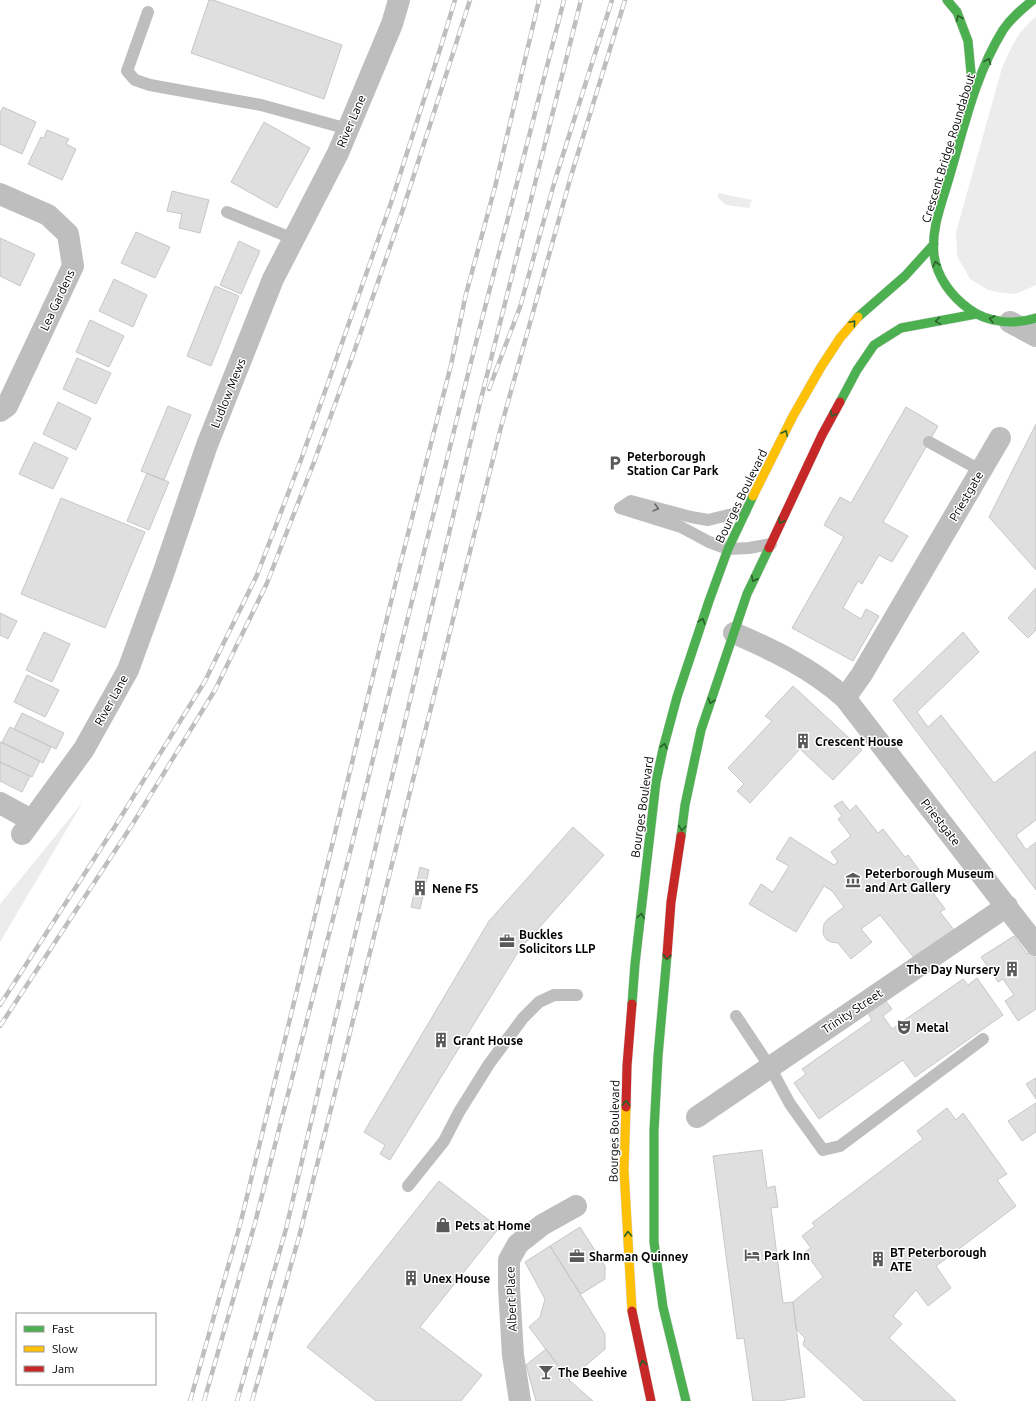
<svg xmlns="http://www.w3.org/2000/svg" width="1036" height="1401" viewBox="0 0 1036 1401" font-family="Ubuntu,sans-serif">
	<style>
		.green { fill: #ececec }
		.building { fill: #dfdfdf; stroke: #c7c7c7 }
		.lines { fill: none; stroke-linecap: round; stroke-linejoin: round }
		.fast-casing { stroke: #dbdbdb; stroke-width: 10 }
		.slow-casing { stroke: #dbdbdb; stroke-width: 10 }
		.jam-casing { stroke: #dbdbdb; stroke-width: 10 }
		.lane { stroke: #bebebe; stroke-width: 12 }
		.street { stroke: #bebebe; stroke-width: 22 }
		.fast { stroke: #4caf50; stroke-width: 9 }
		.slow { stroke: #ffc107; stroke-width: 9 }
		.jam { stroke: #c62828; stroke-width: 9 }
		.rail-casing { stroke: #bebebe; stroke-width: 4.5 }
		.rail { stroke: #fff; stroke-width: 3; stroke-dasharray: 9; stroke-linecap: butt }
		.oneway { stroke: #2a602c }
		.oneway2 { stroke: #686868 }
		.labels { text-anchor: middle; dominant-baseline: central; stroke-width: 3; stroke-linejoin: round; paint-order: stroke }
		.street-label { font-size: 12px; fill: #000; stroke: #fff }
		.poi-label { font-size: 12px; font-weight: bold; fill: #000; stroke: #fff; text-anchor: start }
	</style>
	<rect width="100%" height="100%" fill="#fff"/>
	<path class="green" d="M1036,17V285L1016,294L1002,293L988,290L970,279L957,256L956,232L1002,68C1011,47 1018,31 1036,17Z
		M718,193L752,200L749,208L726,205L718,198Z
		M83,802L0,942V904Z"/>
	<path class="building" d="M209,0H213L342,45L324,99L191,53Z
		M3,107L36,122L22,154L0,144V113Z
		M264,122L310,148L277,208L231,182Z
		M47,130L69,139L66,144L76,149L62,180L28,164L41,137L44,138Z
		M172,191L209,200L200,233L179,228L182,214L167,211Z
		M136,232L170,247L155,278L121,263Z
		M0,238L35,254L20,286L0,276Z
		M239,241L260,251L241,294L220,285Z
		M114,279L147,295L133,327L99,311Z
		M215,286L239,296L211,366L187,356Z
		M90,320L124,336L109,367L76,352Z
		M77,358L111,373L96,404L63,389Z
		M58,402L91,418L76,450L43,434Z
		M168,406L191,415L164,480L141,471Z
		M906,407L938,426L883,522L908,536L892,562L879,555L862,584L858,581L843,608L861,619L866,609L879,616L853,661L792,628L844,537L824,525L840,497L851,503Z
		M1036,424V570L989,517Z
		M34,442L68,458L53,489L19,474Z
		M147,473L169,482L149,530L127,521Z
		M61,498L145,532L105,628L21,594Z
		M1036,588V630L1028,638L1008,618Z
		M0,613L17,621L8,639L0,635Z
		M44,632L70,644L52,682L26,670Z
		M963,632L979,652L917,712L928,727L941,715L994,783L1036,751V820L1016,835L1026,850L1036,842V890L893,700Z
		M27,675L59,690L45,717L14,702Z
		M793,686L862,750L833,780L800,749L750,803L737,791L744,784L728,768L772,721L765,716Z
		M22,713L64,733L56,749L14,729Z
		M10,727L51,747L43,763L2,742Z
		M0,742L40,761L32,777L0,762Z
		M0,762L30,776L22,792L0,781Z
		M842,801L850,811L856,805L878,833L883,829L905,857L908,855L926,879L924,881L945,909L940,912L954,930L915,959L880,915L861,929L872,942L851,959L838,943L831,942L827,940L824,936L823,932L824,924L828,919L844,907L832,891L824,886L796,932L749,904L761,884L773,892L789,866L776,859L790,837L834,865L838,862L831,852L851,836L838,819L842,816L834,806Z
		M573,827L604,855L520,949L390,1160L380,1154L385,1145L364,1132L489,921Z
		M420,867L429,870L420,909L411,907Z
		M1014,936L1027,954L1031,951L1036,959V1009L1018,1021L1005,1001L1014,995L1003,979L998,982L981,957Z
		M977,978L1003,1015L915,1077L903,1060L819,1119L794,1083L806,1074L802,1069L872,1020L868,1013L885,1000L892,1009L883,1016L892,1029L963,979L968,985Z
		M1036,1078V1099L1026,1084Z
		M1036,1103V1132L1022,1141L1008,1121Z
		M947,1108L956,1120L963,1113L1007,1174L997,1180L1016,1206L936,1266L951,1288L928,1306L916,1290L893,1316L902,1324L889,1338L956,1401H864L803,1345L805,1338L796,1329L793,1302L823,1277L805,1252L811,1248L802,1236L815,1226L812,1223L923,1139L917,1131Z
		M762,1150L767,1188L775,1186L778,1207L771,1208L783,1303L793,1302L805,1397L779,1401H753L744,1338L737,1339L713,1156Z
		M439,1181L499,1228L420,1327L482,1375L461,1401H376L307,1347Z
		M580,1227L605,1266V1279L581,1294L550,1246Z
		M550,1246L605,1334V1349L569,1380L529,1327L540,1317L545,1299L525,1262Z
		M546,1349L569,1380L593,1401H536L526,1365Z"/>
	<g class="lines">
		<g class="fast-casing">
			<path id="fast" d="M947,0L957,12L968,41L973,94
				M1033,0C1022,9 1011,18 1003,30C975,75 964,128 949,178C942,203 931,228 934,255C937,277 951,296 969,309C988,323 1014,325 1036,318
				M858,317L905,276L934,244
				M840,402L857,370L874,345L901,328L976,314
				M681,836L685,805L701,730L747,594L769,548
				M667,955L658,1056L654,1131V1242L663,1307L686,1401
				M632,1004L635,964L656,782L663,749L677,697L709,601L728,549L753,496"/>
		</g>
		<g class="slow-casing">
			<path id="slow" d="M753,496L793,416L821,367L840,338L858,317
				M626,1107L624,1170L632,1311"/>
		</g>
		<g class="jam-casing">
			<path id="jam" d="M769,548L822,435L840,402
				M667,955L671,902L681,836
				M626,1107L627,1066L632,1004
				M632,1311L651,1401"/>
		</g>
		<path class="lane" d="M148,12L127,71L135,80L150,85L261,105L348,129
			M227,212L294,239
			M929,442L980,470
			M620,508L681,527L709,542L728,549L749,548L771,544
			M620,508L631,501L691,517L708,520L745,511
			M736,1016L770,1067L790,1104L823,1150L840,1146L983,1039
			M408,1186L444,1141L459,1112L489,1064L523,1018L539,1002L554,995H577"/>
		<path class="street" d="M0,194L48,215L68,234L73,266L7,406L0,411
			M1010,322L1036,336
			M734,633C775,651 811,668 845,698L1036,945
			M845,698L862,674L1000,438
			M0,803L31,820
			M22,834L84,749L128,670L162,577L207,445L273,279L338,153L392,24L399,0
			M697,1117L1007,906
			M520,1401L513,1355L509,1288V1260L518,1244L542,1225L576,1206"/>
		<use href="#fast" class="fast"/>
		<use href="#slow" class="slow"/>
		<use href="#jam" class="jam"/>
		<g class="rail-casing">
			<path id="rail" d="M489,389L520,307L555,180L612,0
				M0,1005L114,828L205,681L257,575L302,457L391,203L442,43L455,0
				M0,1026L132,825L215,690L267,583L314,462L354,352L403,209L470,0
				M190,1401L241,1221L397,577L451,365L466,294L495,187L539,0
				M204,1401L255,1223L350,852L469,370L564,0
				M237,1401L286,1229L474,427L581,0
				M252,1401L299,1237L501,427L571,176L625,0"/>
		</g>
		<use href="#rail" class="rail"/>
	</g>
	<defs><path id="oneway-chevron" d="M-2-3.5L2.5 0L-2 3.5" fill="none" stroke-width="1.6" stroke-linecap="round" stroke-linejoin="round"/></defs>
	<g class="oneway">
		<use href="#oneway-chevron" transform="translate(959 18) rotate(-112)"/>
		<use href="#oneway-chevron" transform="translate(988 61) rotate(-68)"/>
		<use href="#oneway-chevron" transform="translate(936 264) rotate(-103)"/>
		<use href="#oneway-chevron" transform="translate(992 319) rotate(-166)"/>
		<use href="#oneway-chevron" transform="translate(938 321) rotate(171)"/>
		<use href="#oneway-chevron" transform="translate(853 323) rotate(-49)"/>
		<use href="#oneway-chevron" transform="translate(833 414) rotate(118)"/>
		<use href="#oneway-chevron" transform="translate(785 433) rotate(-64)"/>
		<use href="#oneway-chevron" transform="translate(781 521) rotate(116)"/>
		<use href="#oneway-chevron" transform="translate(754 579) rotate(117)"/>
		<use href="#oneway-chevron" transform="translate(702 621) rotate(-72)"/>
		<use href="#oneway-chevron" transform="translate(711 701) rotate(109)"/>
		<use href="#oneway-chevron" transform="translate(664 746) rotate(-76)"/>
		<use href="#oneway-chevron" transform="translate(682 828) rotate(98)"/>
		<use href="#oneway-chevron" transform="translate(641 916) rotate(-83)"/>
		<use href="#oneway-chevron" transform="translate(667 957) rotate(95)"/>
		<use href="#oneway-chevron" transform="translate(626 1103) rotate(-89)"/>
		<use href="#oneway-chevron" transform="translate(628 1234) rotate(-93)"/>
		<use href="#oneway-chevron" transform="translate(643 1363) rotate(-101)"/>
	</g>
	<use class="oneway2" href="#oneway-chevron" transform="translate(656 508) rotate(15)"/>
	<defs>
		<g id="parking-bare" transform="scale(1.2)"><path d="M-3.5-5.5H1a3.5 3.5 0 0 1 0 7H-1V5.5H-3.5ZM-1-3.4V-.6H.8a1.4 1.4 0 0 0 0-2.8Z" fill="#595959" stroke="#fff" stroke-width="2.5" paint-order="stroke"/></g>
		<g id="building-bare" transform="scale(1.2)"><path d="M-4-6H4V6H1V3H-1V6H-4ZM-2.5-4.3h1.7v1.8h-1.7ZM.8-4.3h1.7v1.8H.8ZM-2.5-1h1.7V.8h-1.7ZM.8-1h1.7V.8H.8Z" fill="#595959" stroke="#fff" stroke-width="2.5" paint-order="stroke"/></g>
		<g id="museum-bare" transform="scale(1.2)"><path d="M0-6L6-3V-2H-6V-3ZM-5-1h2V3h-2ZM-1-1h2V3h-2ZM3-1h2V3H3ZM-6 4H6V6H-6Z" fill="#595959" stroke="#fff" stroke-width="2.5" paint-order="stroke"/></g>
		<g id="office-bare" transform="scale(1.2)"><path d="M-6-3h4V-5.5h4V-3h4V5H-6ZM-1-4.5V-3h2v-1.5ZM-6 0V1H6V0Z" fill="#595959" stroke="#fff" stroke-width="2.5" paint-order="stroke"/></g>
		<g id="theatre-bare" transform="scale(1.2)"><path d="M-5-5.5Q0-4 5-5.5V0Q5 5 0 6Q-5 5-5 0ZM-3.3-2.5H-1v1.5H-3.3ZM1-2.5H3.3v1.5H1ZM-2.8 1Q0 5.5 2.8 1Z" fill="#595959" stroke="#fff" stroke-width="2.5" paint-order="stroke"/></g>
		<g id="shop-bare" transform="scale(1.2)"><path d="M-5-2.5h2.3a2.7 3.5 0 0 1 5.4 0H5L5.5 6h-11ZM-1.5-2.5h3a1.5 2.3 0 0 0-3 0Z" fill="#595959" stroke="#fff" stroke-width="2.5" paint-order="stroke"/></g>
		<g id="hotel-bare" transform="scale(1.2)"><path d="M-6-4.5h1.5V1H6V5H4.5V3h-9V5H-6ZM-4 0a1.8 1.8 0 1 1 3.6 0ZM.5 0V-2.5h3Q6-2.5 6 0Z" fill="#595959" stroke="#fff" stroke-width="2.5" paint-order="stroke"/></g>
		<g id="bar-bare" transform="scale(1.2)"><path d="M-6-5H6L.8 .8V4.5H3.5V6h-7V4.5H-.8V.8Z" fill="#595959" stroke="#fff" stroke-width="2.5" paint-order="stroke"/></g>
	</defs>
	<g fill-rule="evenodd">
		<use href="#parking-bare" x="615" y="463"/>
		<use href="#building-bare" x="803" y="741"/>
		<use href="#museum-bare" x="853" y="880"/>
		<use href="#building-bare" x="420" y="888"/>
		<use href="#office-bare" x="507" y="941"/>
		<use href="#building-bare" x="1012" y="969"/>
		<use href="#theatre-bare" x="904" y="1027"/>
		<use href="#building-bare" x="441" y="1040"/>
		<use href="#shop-bare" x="443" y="1225"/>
		<use href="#hotel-bare" x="752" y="1255"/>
		<use href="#office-bare" x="577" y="1256"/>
		<use href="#building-bare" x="878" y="1259"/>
		<use href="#building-bare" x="411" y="1278"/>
		<use href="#bar-bare" x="546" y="1372"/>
	</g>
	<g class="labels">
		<g class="street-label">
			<text transform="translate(351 121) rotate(-67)">River Lane</text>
			<text transform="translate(948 148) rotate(-73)">Crescent Bridge Roundabout</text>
			<text transform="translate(57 300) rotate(-65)">Lea Gardens</text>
			<text transform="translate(228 393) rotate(-68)">Ludlow Mews</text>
			<text transform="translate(741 496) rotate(-64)">Bourges Boulevard</text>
			<text transform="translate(966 496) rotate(-60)">Priestgate</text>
			<text transform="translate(111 700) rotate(-61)">River Lane</text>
			<text transform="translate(642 807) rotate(-82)">Bourges Boulevard</text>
			<text transform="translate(941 822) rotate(52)">Priestgate</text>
			<text transform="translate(852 1011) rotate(-34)">Trinity Street</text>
			<text transform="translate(614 1131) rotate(-89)">Bourges Boulevard</text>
			<text transform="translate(511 1299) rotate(-92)">Albert Place</text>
		</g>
		<g class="poi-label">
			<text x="627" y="456">Peterborough<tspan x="627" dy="14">Station Car Park</tspan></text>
			<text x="815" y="741">Crescent House</text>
			<text x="865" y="873">Peterborough Museum<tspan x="865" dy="14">and Art Gallery</tspan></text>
			<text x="432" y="888">Nene FS</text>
			<text x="519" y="934">Buckles<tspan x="519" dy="14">Solicitors LLP</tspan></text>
			<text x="1000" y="969" text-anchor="end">The Day Nursery</text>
			<text x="916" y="1027">Metal</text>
			<text x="453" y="1040">Grant House</text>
			<text x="455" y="1225">Pets at Home</text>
			<text x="890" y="1252">BT Peterborough<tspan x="890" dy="14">ATE</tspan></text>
			<text x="764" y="1255">Park Inn</text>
			<text x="589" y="1256">Sharman Quinney</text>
			<text x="423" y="1278">Unex House</text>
			<text x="558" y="1372">The Beehive</text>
		</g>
	</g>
	<rect x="16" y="1313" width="140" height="72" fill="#ffffff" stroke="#999999"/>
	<rect x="24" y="1326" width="20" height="6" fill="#4caf50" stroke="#999999"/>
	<text x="52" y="1333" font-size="12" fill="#000000">Fast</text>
	<rect x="24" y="1346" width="20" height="6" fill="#ffc107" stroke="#999999"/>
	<text x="52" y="1353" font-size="12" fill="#000000">Slow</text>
	<rect x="24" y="1366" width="20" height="6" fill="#c62828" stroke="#999999"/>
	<text x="52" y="1373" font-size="12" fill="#000000">Jam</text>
</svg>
